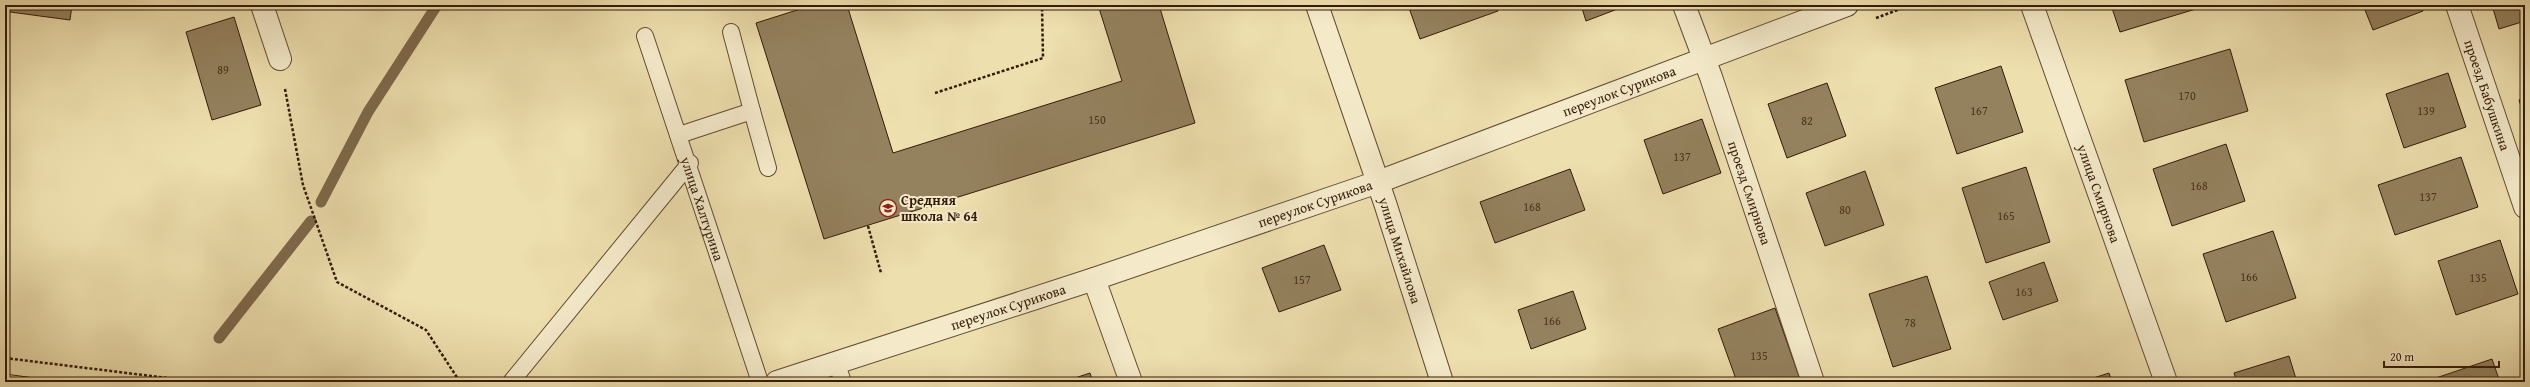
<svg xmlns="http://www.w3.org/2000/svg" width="2530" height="387" viewBox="0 0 2530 387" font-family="'Gentium Book Plus',serif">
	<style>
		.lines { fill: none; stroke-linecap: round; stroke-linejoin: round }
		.stream { stroke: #7d684a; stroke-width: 11 }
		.building { fill: #94815e; stroke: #331b08 }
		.lane-casing { stroke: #624c32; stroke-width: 18 }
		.street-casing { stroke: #624c32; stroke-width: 24 }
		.path { stroke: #331b08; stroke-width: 2.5; stroke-dasharray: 3 2; stroke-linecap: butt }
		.lane { stroke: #f4eaca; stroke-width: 16 }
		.street { stroke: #f4eaca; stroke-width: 22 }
		.tram { stroke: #331b08; stroke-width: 1 }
		.labels { text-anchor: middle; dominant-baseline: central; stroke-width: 4; stroke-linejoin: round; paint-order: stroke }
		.number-label { font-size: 12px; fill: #4b341e }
		.street-label { font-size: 14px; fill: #331b08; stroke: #f4eaca }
		.poi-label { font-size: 14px; font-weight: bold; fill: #331b08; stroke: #f4eaca; text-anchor: start }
	</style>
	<rect width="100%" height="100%" fill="#eedfae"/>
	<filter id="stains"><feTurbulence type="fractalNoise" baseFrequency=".005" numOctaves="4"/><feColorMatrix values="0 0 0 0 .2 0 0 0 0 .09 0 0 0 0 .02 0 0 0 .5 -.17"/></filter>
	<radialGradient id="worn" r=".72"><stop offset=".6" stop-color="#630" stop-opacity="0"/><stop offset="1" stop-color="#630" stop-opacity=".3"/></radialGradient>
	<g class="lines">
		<path class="stream" d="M321,202L368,112L437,5
			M219,338L311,221"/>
	</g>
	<path class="building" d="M11,5H72L70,20L10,12Z
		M813,5H847L893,153L1122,81L1098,5H1159L1195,123L824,239L756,23Z
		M1408,5H1496L1498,11L1420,39Z
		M1581,5H1628L1586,21Z
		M2111,5H2209L2120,32Z
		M2363,5H2421L2423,11L2373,30Z
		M2492,5H2525V21L2499,29Z
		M234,17L261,105L212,120L186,32Z
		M2230,49L2248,111L2144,142L2125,80Z
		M2001,66L2023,132L1957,154L1935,88Z
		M2448,73L2466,127L2404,148L2386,94Z
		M1827,83L1846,136L1787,158L1768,104Z
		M2525,98V119L2519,100Z
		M1702,119L1721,173L1663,194L1644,140Z
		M2226,144L2245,201L2172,226L2153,169Z
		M2461,157L2478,207L2395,235L2378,185Z
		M2026,167L2050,242L1986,263L1962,188Z
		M1570,169L1585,210L1495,243L1480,202Z
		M1865,171L1884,225L1825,246L1806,193Z
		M2273,231L2296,298L2226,322L2203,254Z
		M2500,240L2518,294L2456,315L2438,261Z
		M1324,245L1341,290L1279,312L1262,268Z
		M2044,262L2058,301L2003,320L1989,282Z
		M1927,276L1951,349L1893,367L1869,294Z
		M1573,291L1586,329L1531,349L1518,310Z
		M1775,308L1801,382H1737L1718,329Z
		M2289,356L2297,382H2237L2234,373Z
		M2492,359L2500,382H2431L2430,380Z
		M1090,373L1093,382H1063Z
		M2109,373L2112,382H2081Z"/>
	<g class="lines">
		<g class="lane-casing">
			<g id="lane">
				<path id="s1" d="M645,36L760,382"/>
				<path d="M752,111L768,168"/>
				<path d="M679,135L752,111L731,32"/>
				<path d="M836,362L843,382"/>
				<path d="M511,382L690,163"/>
			</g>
		</g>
		<g class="street-casing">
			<g id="street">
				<path d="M262,5L280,59"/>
				<path id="s2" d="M1317,5L1385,203L1442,382"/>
				<path id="s3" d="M1684,5L1711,77L1813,382"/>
				<path id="s4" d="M2032,5L2166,382"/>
				<path id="s5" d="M2457,5L2525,207"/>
				<path d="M1094,279L1131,382"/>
				<path id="s6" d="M777,382L1094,279L1378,182L1847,5"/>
			</g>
		</g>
		<path class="path" d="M1876,18L1911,5
			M285,89L303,185L337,282L426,330L460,382
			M935,93L1043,58L1042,5
			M868,226L881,273
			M5,358L200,382"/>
		<use href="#lane" class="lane"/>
		<use href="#street" class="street"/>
		<path class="tram" d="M5,374L64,382"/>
	</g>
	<defs>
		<g id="school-ring" transform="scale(0.9)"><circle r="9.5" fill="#f4eaca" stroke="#8f2418" stroke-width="1.5"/><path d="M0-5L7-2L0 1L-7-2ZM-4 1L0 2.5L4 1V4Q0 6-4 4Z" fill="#8f2418"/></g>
	</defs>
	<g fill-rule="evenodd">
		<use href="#school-ring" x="888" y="208"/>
	</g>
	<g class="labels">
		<g class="number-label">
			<text x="223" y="69">89</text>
			<text x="2187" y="95">170</text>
			<text x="1979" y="110">167</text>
			<text x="2426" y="110">139</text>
			<text x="1097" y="119">150</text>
			<text x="1807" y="120">82</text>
			<text x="1682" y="156">137</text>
			<text x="2199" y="185">168</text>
			<text x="2428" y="196">137</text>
			<text x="1532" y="206">168</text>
			<text x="1845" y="209">80</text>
			<text x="2006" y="215">165</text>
			<text x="2249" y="276">166</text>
			<text x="2478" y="277">135</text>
			<text x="1302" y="279">157</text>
			<text x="2024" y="291">163</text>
			<text x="1552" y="320">166</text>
			<text x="1910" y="322">78</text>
			<text x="1759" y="355">135</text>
		</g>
		<g class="street-label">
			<text stroke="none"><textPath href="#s6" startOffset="891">переулок Сурикова</textPath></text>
			<text stroke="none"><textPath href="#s5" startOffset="95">проезд Бабушкина</textPath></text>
			<text stroke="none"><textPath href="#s3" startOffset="199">проезд Смирнова</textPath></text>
			<text stroke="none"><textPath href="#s4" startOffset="200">улица Смирнова</textPath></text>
			<text stroke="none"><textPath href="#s6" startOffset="567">переулок Сурикова</textPath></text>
			<text stroke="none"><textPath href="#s1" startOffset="182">улица Халтурина</textPath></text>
			<text stroke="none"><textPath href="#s2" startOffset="259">улица Михайлова</textPath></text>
			<text stroke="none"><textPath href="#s6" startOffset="243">переулок Сурикова</textPath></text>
		</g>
		<g class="poi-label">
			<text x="901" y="200">Средняя<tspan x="901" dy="16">школа № 64</tspan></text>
		</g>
	</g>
	<rect width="2530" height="387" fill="none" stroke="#eedfae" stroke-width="20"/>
	<rect x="6" y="6" width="2518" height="375" fill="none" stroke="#331b08" stroke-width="2"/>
	<rect x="10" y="10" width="2510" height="367" fill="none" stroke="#331b08"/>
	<path d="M2384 361v6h115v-6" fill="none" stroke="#331b08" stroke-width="2"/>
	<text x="2390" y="361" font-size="12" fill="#331b08" stroke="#f4eaca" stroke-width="3" paint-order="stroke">20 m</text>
	<rect width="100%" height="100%" filter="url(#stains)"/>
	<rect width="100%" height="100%" fill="url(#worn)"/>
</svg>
